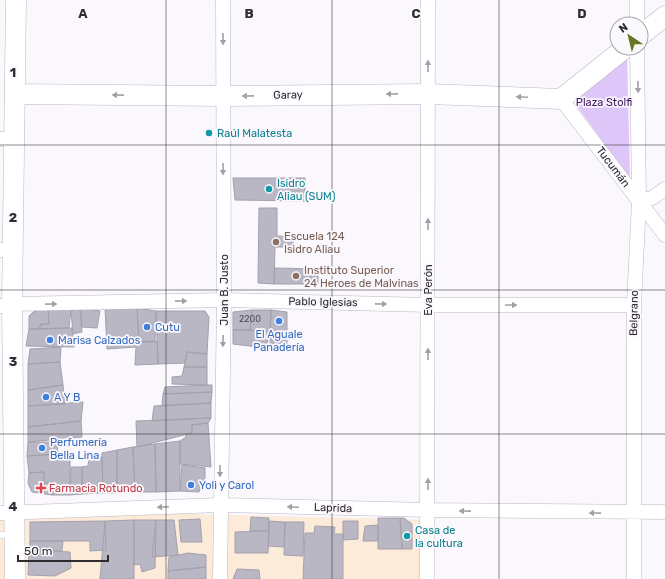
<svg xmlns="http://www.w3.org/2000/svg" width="665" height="579" viewBox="0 0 665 579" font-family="Rubik,sans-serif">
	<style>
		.commercial { fill: #fdebda }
		.green { fill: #dfc6f9 }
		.building { fill: #bab7c4; stroke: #a4a0ad }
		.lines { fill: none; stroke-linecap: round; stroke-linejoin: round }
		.lane-casing { stroke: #bcb6c3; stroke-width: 8 }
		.street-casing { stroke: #bcb6c3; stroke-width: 15 }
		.secondary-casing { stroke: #bcb6c3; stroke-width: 21 }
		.lane { stroke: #fff; stroke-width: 7 }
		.street { stroke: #fff; stroke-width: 14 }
		.secondary { stroke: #fff; stroke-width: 20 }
		.oneway { fill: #a1a0a2 }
		.grid { fill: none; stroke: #2e2c31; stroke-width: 1; stroke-opacity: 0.55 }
		.culture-dot { fill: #0f9aa8; stroke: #faf7fd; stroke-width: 1.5 }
		.education-dot { fill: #8d6e63; stroke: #faf7fd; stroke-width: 1.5 }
		.shop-dot { fill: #3f7fe0; stroke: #faf7fd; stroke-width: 1.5 }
		.health-dot { fill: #e0444e; stroke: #faf7fd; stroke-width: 1.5 }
		.labels { text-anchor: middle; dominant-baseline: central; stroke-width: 3.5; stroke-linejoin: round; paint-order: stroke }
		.number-label { font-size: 9px; fill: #514f56 }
		.street-label { font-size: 11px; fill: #2e2c31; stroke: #faf7fd }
		.park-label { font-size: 11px; fill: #40145f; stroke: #faf7fd }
		.culture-label { font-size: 11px; fill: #0d838f; stroke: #faf7fd; text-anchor: start }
		.education-label { font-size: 11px; fill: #785e54; stroke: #faf7fd; text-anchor: start }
		.shop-label { font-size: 11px; fill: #366cbe; stroke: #faf7fd; text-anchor: start }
		.health-label { font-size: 11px; fill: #be3a42; stroke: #faf7fd; text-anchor: start }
		.grid-label { font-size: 13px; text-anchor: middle; font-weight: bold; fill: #2e2c31; stroke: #faf7fd; stroke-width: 3.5; stroke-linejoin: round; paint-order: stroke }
	</style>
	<rect width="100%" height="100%" fill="#faf7fd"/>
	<path class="commercial" d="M0,509L428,520L425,579H0Z"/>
	<path class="green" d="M627,55L630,179L579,109L576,101L579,91Z"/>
	<path class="building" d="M233,178H305V201L235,200Z
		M259,208H277V236L293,237V247H275L274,284L258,283Z
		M275,268L318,269V284H274Z
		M48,308L49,324H41L39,329H29V316L33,312Z
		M48,308H71L69,328L39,329L41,324H49Z
		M80,308L82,332L73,334L71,311Z
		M80,308L100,311L97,328L82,327Z
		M105,308H137L139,342L157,341L158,364L135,365L136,347L107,349Z
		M137,308L156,311L155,342H139Z
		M252,310H271L270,331L250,330Z
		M252,310L250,330H233V312Z
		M271,310L287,312V346L270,344Z
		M156,311H205L209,317L207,354L187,352L185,363L158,364Z
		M69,328H72L74,347L26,346L29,329Z
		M233,330L270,331L266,348L233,344Z
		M61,347L60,362L28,364L30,349Z
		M187,352L207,354V367H184Z
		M60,362L63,385L28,390V364Z
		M184,367H207V385L172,384V377L182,376Z
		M63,385L65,404L28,406V390Z
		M207,385H212V392L163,394L165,387Z
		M212,392L211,403L162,406L163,394Z
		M83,402L81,421L28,427V406Z
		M211,403V418L152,421L154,406Z
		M211,418L208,423L192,425V433L137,447L136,421Z
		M81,421L82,437L28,442V427Z
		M208,423L211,467L180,464V441L186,437V434L192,433V425Z
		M180,441V491L156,492L155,444Z
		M28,442H57L58,454L27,456Z
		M155,444L156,492H135L133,447Z
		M133,447L135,492L117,493V450Z
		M117,450V493H103L102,453Z
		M70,454V495H52L53,482L44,483V472L29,473L27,456Z
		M89,457H102L103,493L82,494V467L88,466Z
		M182,465L205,468V478L199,492L180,491Z
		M71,467H82V494L70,495Z
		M44,472V483L53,482L52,495L32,492L28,483L29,473Z
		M251,517L269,518V531H250Z
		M378,518H400L402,549H378Z
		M400,518H404L412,524V549H402Z
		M200,519L202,542H181L179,520Z
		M134,520V579H100L105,521Z
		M134,520H156L155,568L142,572L140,564L134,565Z
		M156,520H174L178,555L152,557Z
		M105,521L106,550L90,551V541H30V522Z
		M269,521L285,522L284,547L268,546Z
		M343,521H358V539L343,540Z
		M285,522H304L303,556L284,555Z
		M378,525V541H363L365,526Z
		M315,526L335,527L334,534H343V579H303L305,533H314Z
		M269,531L268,553H235V532Z
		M30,541H63L62,551L29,550Z
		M29,550L70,552L71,568L55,576L28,575Z
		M188,553L206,555V567L168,571L169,557Z
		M206,567V579H168V571Z
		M237,569L259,570L260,579H233Z"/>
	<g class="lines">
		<g class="lane-casing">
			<path id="lane" d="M0,535H2"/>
		</g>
		<g class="street-casing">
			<path id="street" d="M637,0V24
				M561,99L665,235
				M0,139H14
				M639,201L652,198L665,189
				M0,250H1
				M1,306L12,304L224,300L429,305H634
				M1,513L220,505L428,510L665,512
				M220,579L224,300L223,0
				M427,579L428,0
				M634,579V305L639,201L637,48"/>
		</g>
		<g class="secondary-casing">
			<path id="secondary" d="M641,35L665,16
				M15,94L223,96L428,94L561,99L625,48
				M15,579L12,304L16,0"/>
		</g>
		<use href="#lane" class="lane"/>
		<use href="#street" class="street"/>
		<use href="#secondary" class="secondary"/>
	</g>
	<defs><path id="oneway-solid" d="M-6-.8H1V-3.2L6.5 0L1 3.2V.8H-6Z"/></defs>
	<g class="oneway">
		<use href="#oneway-solid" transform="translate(223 39) rotate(90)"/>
		<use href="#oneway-solid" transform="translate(428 66) rotate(-89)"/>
		<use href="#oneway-solid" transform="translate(638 87) rotate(89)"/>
		<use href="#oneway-solid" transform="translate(392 94) rotate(179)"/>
		<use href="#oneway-solid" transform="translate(118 95) rotate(-179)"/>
		<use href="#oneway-solid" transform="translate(248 96) rotate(179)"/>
		<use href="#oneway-solid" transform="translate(522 97) rotate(-178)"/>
		<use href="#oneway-solid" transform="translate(223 169) rotate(90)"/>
		<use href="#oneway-solid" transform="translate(428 224) rotate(-90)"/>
		<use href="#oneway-solid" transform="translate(181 301) rotate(-1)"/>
		<use href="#oneway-solid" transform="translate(51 304) rotate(-1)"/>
		<use href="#oneway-solid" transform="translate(381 304) rotate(1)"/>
		<use href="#oneway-solid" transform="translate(511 305)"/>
		<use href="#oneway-solid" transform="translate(223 341) rotate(91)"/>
		<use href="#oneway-solid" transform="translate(428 354) rotate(-90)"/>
		<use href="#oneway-solid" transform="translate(220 471) rotate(91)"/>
		<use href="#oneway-solid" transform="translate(428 484) rotate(-90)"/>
		<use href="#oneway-solid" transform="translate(163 507) rotate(178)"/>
		<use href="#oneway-solid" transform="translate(293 507) rotate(-178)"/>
		<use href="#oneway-solid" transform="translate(465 511) rotate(-179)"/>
		<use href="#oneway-solid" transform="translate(595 513) rotate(-179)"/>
	</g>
	<path class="grid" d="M166,0V579M332,0V579M499,0V579M0,145H665M0,290H665M0,434H665"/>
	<g class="culture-dot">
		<circle cx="209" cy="133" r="4"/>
		<circle cx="269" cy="189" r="4"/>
		<circle cx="407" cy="536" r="4"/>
	</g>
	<g class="education-dot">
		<circle cx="276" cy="242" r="4"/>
		<circle cx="296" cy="276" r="4"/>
	</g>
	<g class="shop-dot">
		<circle cx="279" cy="321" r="4"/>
		<circle cx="147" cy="327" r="4"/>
		<circle cx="50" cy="340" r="4"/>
		<circle cx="46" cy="397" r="4"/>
		<circle cx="42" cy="448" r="4"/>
		<circle cx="191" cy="485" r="4"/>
	</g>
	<path class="health-dot" d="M39 482h4v4h4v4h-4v4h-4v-4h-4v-4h4z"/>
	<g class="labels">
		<g class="number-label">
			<text x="250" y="319">2200</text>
		</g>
		<g class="street-label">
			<text transform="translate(288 95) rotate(-1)">Garay</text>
			<text transform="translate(613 167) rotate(53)">Tucumán</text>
			<text transform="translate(224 290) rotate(-90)">Juan B. Justo</text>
			<text transform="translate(428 290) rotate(-90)">Eva Perón</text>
			<text transform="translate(323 302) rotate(1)">Pablo Iglesias</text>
			<text transform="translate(634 313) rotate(-89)">Belgrano</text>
			<text transform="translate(333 508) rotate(2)">Laprida</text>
		</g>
		<g class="park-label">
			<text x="604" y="102">Plaza Stolfi</text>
		</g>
		<g class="culture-label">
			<text x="217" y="133">Raúl Malatesta</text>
			<text x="277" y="183">Isidro<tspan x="277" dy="13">Aliau (SUM)</tspan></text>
			<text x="415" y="530">Casa de<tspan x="415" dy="13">la cultura</tspan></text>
		</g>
		<g class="education-label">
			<text x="284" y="236">Escuela 124<tspan x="284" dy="13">Isidro Aliau</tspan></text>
			<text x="304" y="270">Instituto Superior<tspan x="304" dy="13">24 Heroes de Malvinas</tspan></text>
		</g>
		<g class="shop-label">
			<text x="155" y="327">Cutu</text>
			<text x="279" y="334" text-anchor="middle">El Aguale<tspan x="279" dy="13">Panadería</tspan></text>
			<text x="58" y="340">Marisa Calzados</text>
			<text x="54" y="397">A Y B</text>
			<text x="50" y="442">Perfumería<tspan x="50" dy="13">Bella Lina</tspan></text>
			<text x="199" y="485">Yoli y Carol</text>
		</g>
		<g class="health-label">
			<text x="49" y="488">Farmacia Rotundo</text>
		</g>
	</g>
	<g class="grid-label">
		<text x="83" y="18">A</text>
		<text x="249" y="18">B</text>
		<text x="416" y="18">C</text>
		<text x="582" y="18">D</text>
		<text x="13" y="77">1</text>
		<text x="13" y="222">2</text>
		<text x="13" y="366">3</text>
		<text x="13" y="511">4</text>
	</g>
	<g transform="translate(629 36) rotate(325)"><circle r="19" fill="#faf7fd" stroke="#a8a6ab"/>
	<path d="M0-3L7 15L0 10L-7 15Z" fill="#667623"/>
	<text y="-6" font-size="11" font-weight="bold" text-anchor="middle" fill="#2e2c31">N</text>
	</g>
	<path d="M18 555v6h90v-6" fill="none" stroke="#2e2c31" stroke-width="2"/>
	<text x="24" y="555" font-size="12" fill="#2e2c31" stroke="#faf7fd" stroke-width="3" paint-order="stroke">50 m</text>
</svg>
